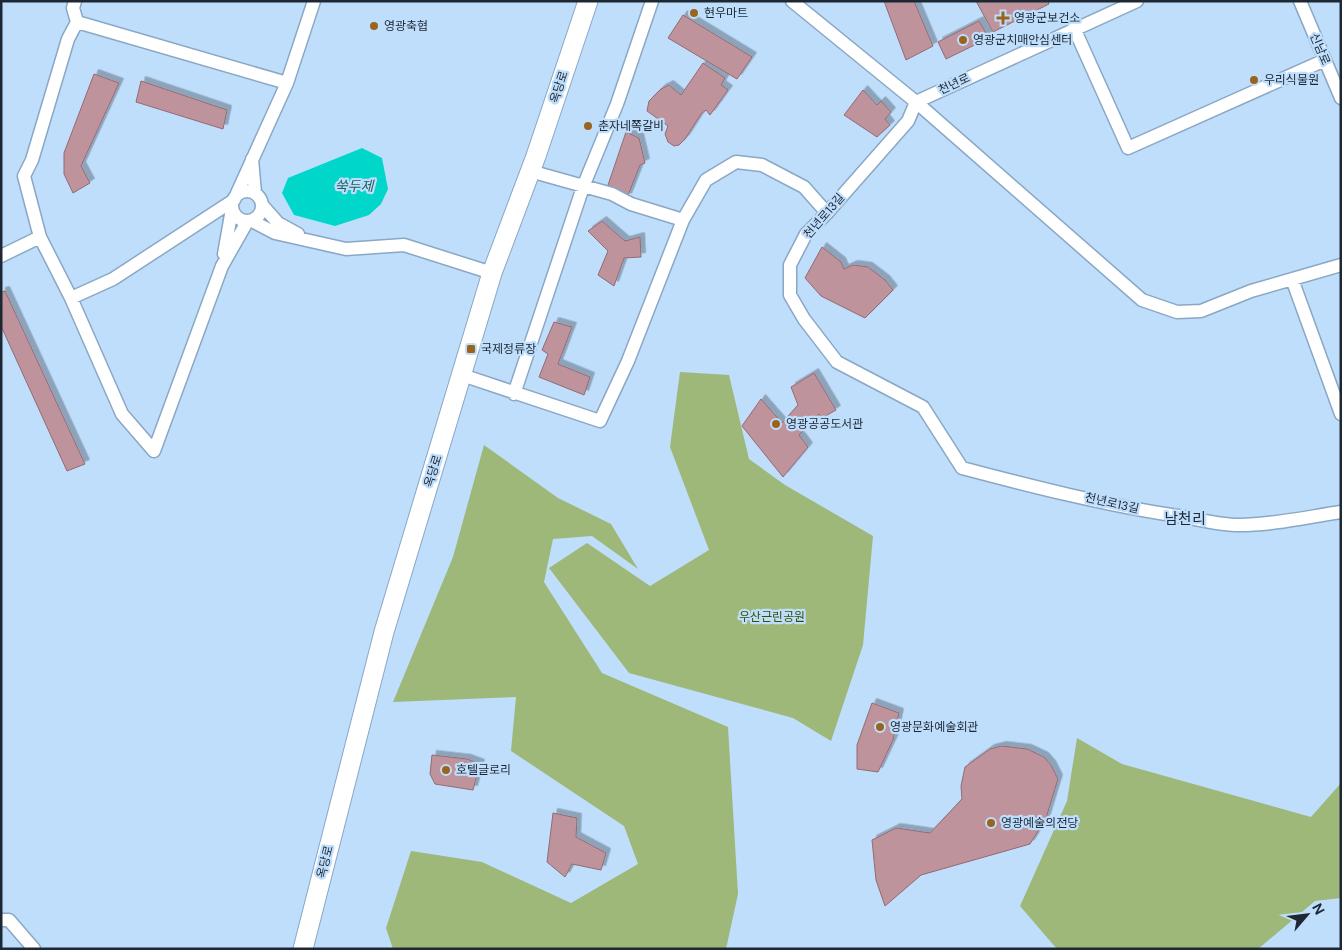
<svg xmlns="http://www.w3.org/2000/svg" width="1342" height="950" viewBox="0 0 1342 950" font-family="'DM Sans','Noto Sans KR',sans-serif">
	<style>
		.green { fill: #9db878 }
		.water { fill: #00d7ca }
		.building { fill: #bf939b; stroke: #936a72; filter: url(#shadow) }
		.lines { fill: none; stroke-linecap: round; stroke-linejoin: round }
		.minor-casing { stroke: #8aa7c4; stroke-width: 15 }
		.primary-casing { stroke: #8aa7c4; stroke-width: 21 }
		.minor { stroke: #fff; stroke-width: 12 }
		.primary { stroke: #fff; stroke-width: 19 }
		.poi-dot { fill: #9a631e; stroke: #bfdefc; stroke-width: 2 }
		.labels { text-anchor: middle; dominant-baseline: central; stroke-width: 4.5; stroke-linejoin: round; paint-order: stroke }
		.poi-label { font-size: 12px; fill: #1d2834; stroke: #bfdefc; text-anchor: start }
		.street-label { font-size: 12px; fill: #1d2834; stroke: #bfdefc }
		.park-label { font-size: 12px; fill: #375002; stroke: #bfdefc }
		.water-label { font-size: 14px; font-style: italic; fill: #1e625c; stroke: #bfdefc }
		.quarter-label { font-size: 15px; fill: #1d2834; stroke: #bfdefc }
	</style>
	<defs>
		<filter id="shadow"><feDropShadow dx="4.5" dy="-4.5" stdDeviation="0" flood-color="#0004"/></filter>
	</defs>
	<rect width="100%" height="100%" fill="#bfdefc"/>
	<path class="green" d="M680,372L729,375L749,459L785,485L873,536L863,645L831,741L793,718L629,673L549,568L587,543L650,586L709,550L670,447Z
		M484,445L558,498L611,524L638,569L592,536L553,539L544,582L602,673L728,727L738,894L726,949H393L386,928L411,851L482,862L571,903L638,864L624,826L511,751L516,697L393,702L453,557Z
		M1077,738L1122,764L1311,817L1341,783V898L1315,901L1258,949H1057L1020,906L1067,801Z"/>
	<path class="water" d="M362,148L382,158L388,189L381,204L369,215L335,226L294,215L282,193L288,178Z"/>
	<path class="building" d="M884,1H914L933,46L906,60Z
		M976,1H1048L1049,4L993,32Z
		M683,15L752,57L737,79L668,38Z
		M979,21L989,38L946,59L938,42Z
		M703,63L725,78L721,85L728,90L710,115L706,110L701,114L685,139L679,145L674,146L668,142L665,134L668,126L647,111L649,101L661,89L669,85L681,95Z
		M94,74L119,83L81,166L90,183L73,193L64,174V153Z
		M141,81L227,110L223,129L136,102Z
		M863,90L877,105L881,101L891,112L885,119L890,125L877,137L844,115Z
		M626,132L639,138L645,163L640,165L627,198L608,185Z
		M602,221L625,241L640,237L641,257L624,258L614,286L598,275L608,251L588,231Z
		M822,247L841,262L844,269L853,265L868,267L885,280L893,290L865,318L821,296L805,278Z
		M5,291L85,464L67,471L1,326V292Z
		M554,322L572,327L558,364L590,377L584,395L539,377L548,354L542,350Z
		M814,373L836,410L822,418L819,414L799,435L808,447L783,477L742,426L761,399L782,423L798,405L791,387Z
		M872,703L899,713L893,740L878,772L857,769V745Z
		M1002,746L1027,749L1044,757L1051,765L1058,779L1046,818L1030,844L921,875L885,906L876,880L872,840L896,828L930,833L962,799L961,786L965,767L990,749Z
		M432,755L467,759L480,764L473,790L435,784L430,774Z
		M553,813L577,818L576,837L606,853L601,870L572,864L565,877L547,862Z"/>
	<g class="lines">
		<g class="minor-casing">
			<path id="minor" d="M75,1L73,8L77,22
				M792,1L916,102L1137,1
				M1300,1L1341,98
				M1074,28L1128,148L1325,60
				M252,159L255,193
				M530,171L612,194L631,204L683,220
				M232 206a15 15 0 1 1 30 0a15 15 0 1 1-30 0Z
				M263,206L278,223L298,234
				M252,221L275,233L346,249L404,245L492,273
				M247,222L222,266L154,451L122,414L71,298L40,237L24,176L32,160L68,39L77,22L287,83
				M224,254L232,209
				M1,256L40,237
				M1341,265L1251,291L1201,311L1177,312L1142,300L916,102L908,121L827,213L806,234L790,265V295L804,319L837,362L923,407L962,468C1034,487 1105,505 1178,516C1198,519 1219,525 1239,525C1273,525 1307,517 1341,512
				M1292,279L1341,414
				M71,298L113,279L234,200L287,83L314,1
				M462,375L600,421L628,361L683,220L706,180L736,162L762,165L804,187L827,213
				M514,394L583,187L617,104L652,1
				M1,920H9L34,949"/>
		</g>
		<g class="primary-casing">
			<path id="primary" d="M303,949L384,632L492,273L536,156L588,1"/>
		</g>
		<use href="#minor" class="minor"/>
		<use href="#primary" class="primary"/>
	</g>
	<g class="poi-dot">
		<circle cx="694" cy="13" r="5"/>
		<path d="M1000.5 10.5h5v5h5v5h-5v5h-5v-5h-5v-5h5z"/>
		<circle cx="374" cy="26" r="5"/>
		<circle cx="963" cy="40" r="5"/>
		<circle cx="1254" cy="80" r="5"/>
		<circle cx="588" cy="126" r="5"/>
		<rect x="466" y="344" width="10" height="10" rx="2.5"/>
		<circle cx="776" cy="424" r="5"/>
		<circle cx="880" cy="727" r="5"/>
		<circle cx="446" cy="770" r="5"/>
		<circle cx="991" cy="823" r="5"/>
	</g>
	<g class="labels">
		<g class="poi-label">
			<text x="704" y="13">현우마트</text>
			<text x="1014" y="18">영광군보건소</text>
			<text x="384" y="26">영광축협</text>
			<text x="973" y="40">영광군치매안심센터</text>
			<text x="1264" y="80">우리식물원</text>
			<text x="598" y="126">춘자네쪽갈비</text>
			<text x="481" y="349">국제정류장</text>
			<text x="786" y="424">영광공공도서관</text>
			<text x="890" y="727">영광문화예술회관</text>
			<text x="456" y="770">호텔글로리</text>
			<text x="1001" y="823">영광예술의전당</text>
		</g>
		<g class="street-label">
			<text transform="translate(1320 49) rotate(67)">신남로</text>
			<text transform="translate(954 84) rotate(-25)">천년로</text>
			<text transform="translate(559 87) rotate(-72)">옥당로</text>
			<text transform="translate(824 216) rotate(-49)">천년로13길</text>
			<text transform="translate(433 471) rotate(-73)">옥당로</text>
			<text transform="translate(1112 503) rotate(13)">천년로13길</text>
			<text transform="translate(325 862) rotate(-76)">옥당로</text>
		</g>
		<g class="park-label">
			<text x="772" y="617">우산근린공원</text>
		</g>
		<g class="water-label">
			<text x="354" y="186">쑥두제</text>
		</g>
		<g class="quarter-label">
			<text x="1185" y="519">남천리</text>
		</g>
	</g>
	<rect width="1342" height="950" fill="none" stroke="#1d2834" stroke-width="5"/>
	<g transform="translate(1307 915) rotate(62)" stroke="#bfdefc" stroke-width="4" paint-order="stroke">
	<path d="M0-4L9 19L0 12L-9 19Z" fill="#1d2834"/>
	<text y="-8" font-size="14" font-weight="bold" text-anchor="middle" fill="#1d2834">N</text>
	</g>
</svg>
